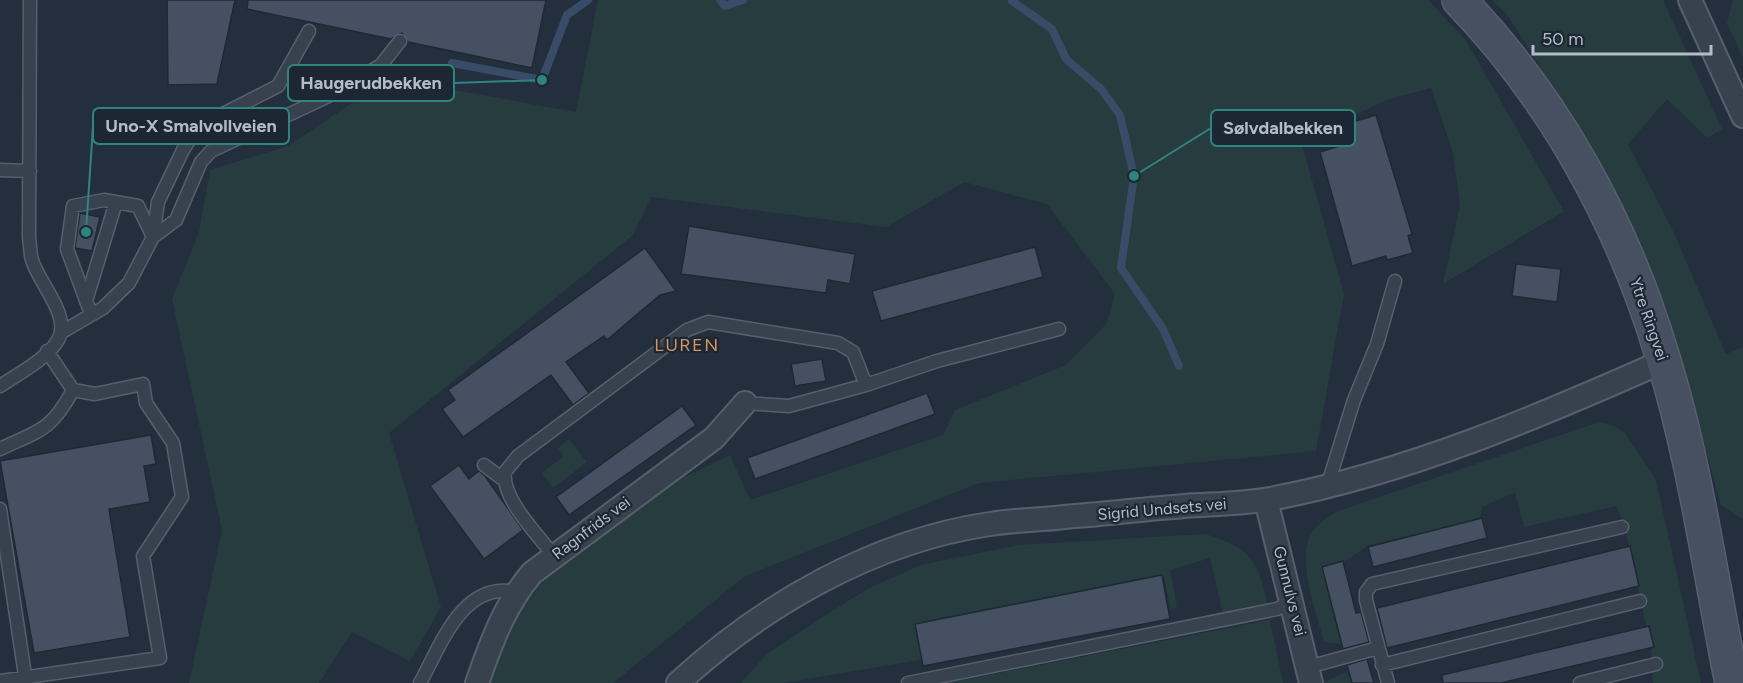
<svg xmlns="http://www.w3.org/2000/svg" width="1743" height="683" viewBox="0 0 1743 683" font-family="Figtree,sans-serif">
	<style>
		.green { fill: #263c3f }
		.lines { fill: none; stroke-linecap: round; stroke-linejoin: round }
		.stream { stroke: #394c67; stroke-width: 8 }
		.building { fill: #455162; stroke: #1f2835; stroke-width: 1.5 }
		.lane-casing { stroke: #565f6c; stroke-width: 15 }
		.street-casing { stroke: #565f6c; stroke-width: 26 }
		.secondary-casing { stroke: #565f6c; stroke-width: 36 }
		.lane { stroke: #38414e; stroke-width: 12 }
		.street { stroke: #38414e; stroke-width: 22 }
		.secondary { stroke: #465061; stroke-width: 33 }
		.labels { text-anchor: middle; dominant-baseline: central; stroke-width: 4.5; stroke-linejoin: round; paint-order: stroke }
		.street-label { font-size: 16px; fill: #b4bcc9; stroke: #1d2633 }
		.neighbourhood-label { font-size: 18px; letter-spacing: 1.5px; fill: #d59563; stroke: #1d2633 }
		.leader { fill: none; stroke: #308480; stroke-width: 2 }
		.callout-dot { fill: #308480; stroke: #1d2633; stroke-width: 2 }
		.callout { fill: #1d2633; stroke: #308480; stroke-width: 2 }
		.callout-label { font-size: 18px; text-anchor: middle; font-weight: bold; fill: #b4bcc9 }
	</style>
	<rect width="100%" height="100%" fill="#242f3e"/>
	<path class="green" d="M598,0H1428L1465,39L1564,211L1443,284L1460,205L1453,153L1431,88L1386,100L1301,141L1344,294L1316,451L979,483L745,576L613,683H490L515,618L547,576L656,491L730,455L750,500L943,435L955,410L1066,365L1107,323L1115,294L1047,204L964,182L886,227L651,197L633,235L389,433L441,607L410,661L352,632L319,683H189L222,530L172,299L199,232L210,170L288,146L389,78L576,112Z
		M1492,0H1663L1722,129L1707,138L1667,99L1628,144L1673,231L1726,354L1743,347V519L1721,505L1667,309L1582,132L1506,13Z
		M1733,0H1743V58L1727,23Z
		M1599,422L1614,426L1625,433L1656,480L1701,683H1653L1651,647L1624,524L1616,506L1524,527L1515,492L1482,507L1480,519L1369,545L1342,563L1343,644L1324,642C1317,613 1295,560 1312,532C1318,523 1329,517 1338,511Z
		M569,439L587,462L553,488L542,473L564,456L558,448Z
		M1205,534C1251,548 1258,559 1268,606L1223,614L1210,558L1170,570L1177,607L1171,609L1163,574L917,623L924,659L785,683H741L767,654L818,620L869,588L921,565L1019,545Z
		M1270,620L1283,683H948Z
		M1348,671L1351,683H1322Z"/>
	<g class="lines">
		<path class="stream" d="M720,0L725,6L743,0
			M1012,1L1052,29L1066,59L1101,89L1120,115L1134,176L1121,268L1163,329L1179,366
			M452,63L542,80L567,15L588,0"/>
	</g>
	<path class="building" d="M167,0H235L217,84L168,85Z
		M248,0H546L532,68L408,42L402,33L391,39L247,9Z
		M1376,115L1412,234L1408,236L1413,253L1387,260L1386,256L1352,266L1320,152L1352,142L1346,124Z
		M80,213L100,217L92,251L75,248Z
		M689,226L855,254L850,284L828,280L826,293L681,274Z
		M1035,247L1043,277L881,321L872,291Z
		M645,248L676,291L660,295L607,340L604,336L566,362L589,393L573,405L551,375L463,437L442,409L455,400L448,390Z
		M1516,264L1561,269L1557,302L1512,296Z
		M822,359L826,381L795,386L791,364Z
		M927,393L935,414L755,479L747,458Z
		M682,406L696,425L569,515L556,497Z
		M151,435L156,464L144,466L150,502L109,509L130,637L34,653L0,461Z
		M459,465L469,479L479,471L485,476L523,530L484,559L430,486Z
		M1482,518L1487,538L1373,567L1368,547Z
		M1630,546L1639,586L1387,648L1377,608Z
		M1343,561L1356,613L1361,612L1369,642L1343,649L1322,567Z
		M1162,575L1170,619L923,666L915,624Z
		M1649,626L1654,647L1501,683H1443L1442,675Z
		M1367,659L1374,683H1352L1347,665Z"/>
	<g class="lines">
		<g class="lane-casing">
			<path id="lane" d="M0,170L30,171
				M153,237L176,220L201,162L211,151L337,92L381,65L400,41
				M86,301L116,202
				M91,314L67,249L73,206L104,200L138,206L153,237
				M62,332L103,308L129,283L153,237L158,202L183,150L195,131L219,116L278,86L309,31
				M0,386C18,374 47,359 58,340C72,316 38,282 32,260C30,253 30,244 29,237L30,0
				M745,403L789,406L866,385L937,361L1059,329
				M0,449C40,430 51,431 73,390
				M484,465L504,480
				M1327,487L1354,400L1377,344L1395,281
				M0,509L26,682
				M554,556C538,535 501,498 505,472L518,456L687,330L708,322L838,343L853,352L866,385
				M1382,665L1640,601
				M1308,667L1378,648
				M0,681L160,658L143,556L182,497L173,443L146,403L143,384L95,394L73,390L47,351
				M420,683C441,645 462,581 516,592
				M908,683L1277,609L1293,601
				M1388,683L1366,600V592L1372,584L1622,527
				M1580,683L1656,664"/>
		</g>
		<g class="street-casing">
			<path id="street" d="M1690,0L1743,116
				M1266,500L1311,683
				M477,683C491,643 504,606 532,573L714,438L745,403
				M678,683C764,604 874,541 990,524C1014,520 1040,520 1064,517C1104,514 1145,509 1185,506C1213,504 1242,504 1270,499C1407,473 1538,417 1664,361"/>
		</g>
		<g class="secondary-casing">
			<path id="secondary" d="M1459,0C1554,98 1623,224 1662,355C1695,461 1710,574 1732,683"/>
		</g>
		<use href="#lane" class="lane"/>
		<use href="#street" class="street"/>
		<use href="#secondary" class="secondary"/>
	</g>
	<g class="labels">
		<g class="street-label">
			<text transform="translate(1649 319) rotate(71)">Ytre Ringvei</text>
			<text transform="translate(1162 509) rotate(-5)">Sigrid Undsets vei</text>
			<text transform="translate(591 528) rotate(-37)">Ragnfrids vei</text>
			<text transform="translate(1290 591) rotate(76)">Gunnulvs vei</text>
		</g>
		<g class="neighbourhood-label">
			<text x="687" y="345">LUREN</text>
		</g>
	</g>
	<path class="leader" d="M542 80L454 83M86 232L93 126M1134 176L1211 128"/>
	<g class="callout-dot">
		<circle cx="542" cy="80" r="6"/>
		<circle cx="86" cy="232" r="6"/>
		<circle cx="1134" cy="176" r="6"/>
	</g>
	<g class="callout">
		<rect x="288" y="65" width="166" height="36" rx="6"/>
		<rect x="93" y="108" width="196" height="36" rx="6"/>
		<rect x="1211" y="110" width="144" height="36" rx="6"/>
	</g>
	<g class="callout-label">
		<text x="371" y="89">Haugerudbekken</text>
		<text x="191" y="132">Uno-X Smalvollveien</text>
		<text x="1283" y="134">Sølvdalbekken</text>
	</g>
	<path d="M1533 45v9h178v-9" fill="none" stroke="#b4bcc9" stroke-width="3"/>
	<text x="1542" y="45" font-size="18" fill="#b4bcc9" stroke="#1d2633" stroke-width="4.5" paint-order="stroke">50 m</text>
</svg>
